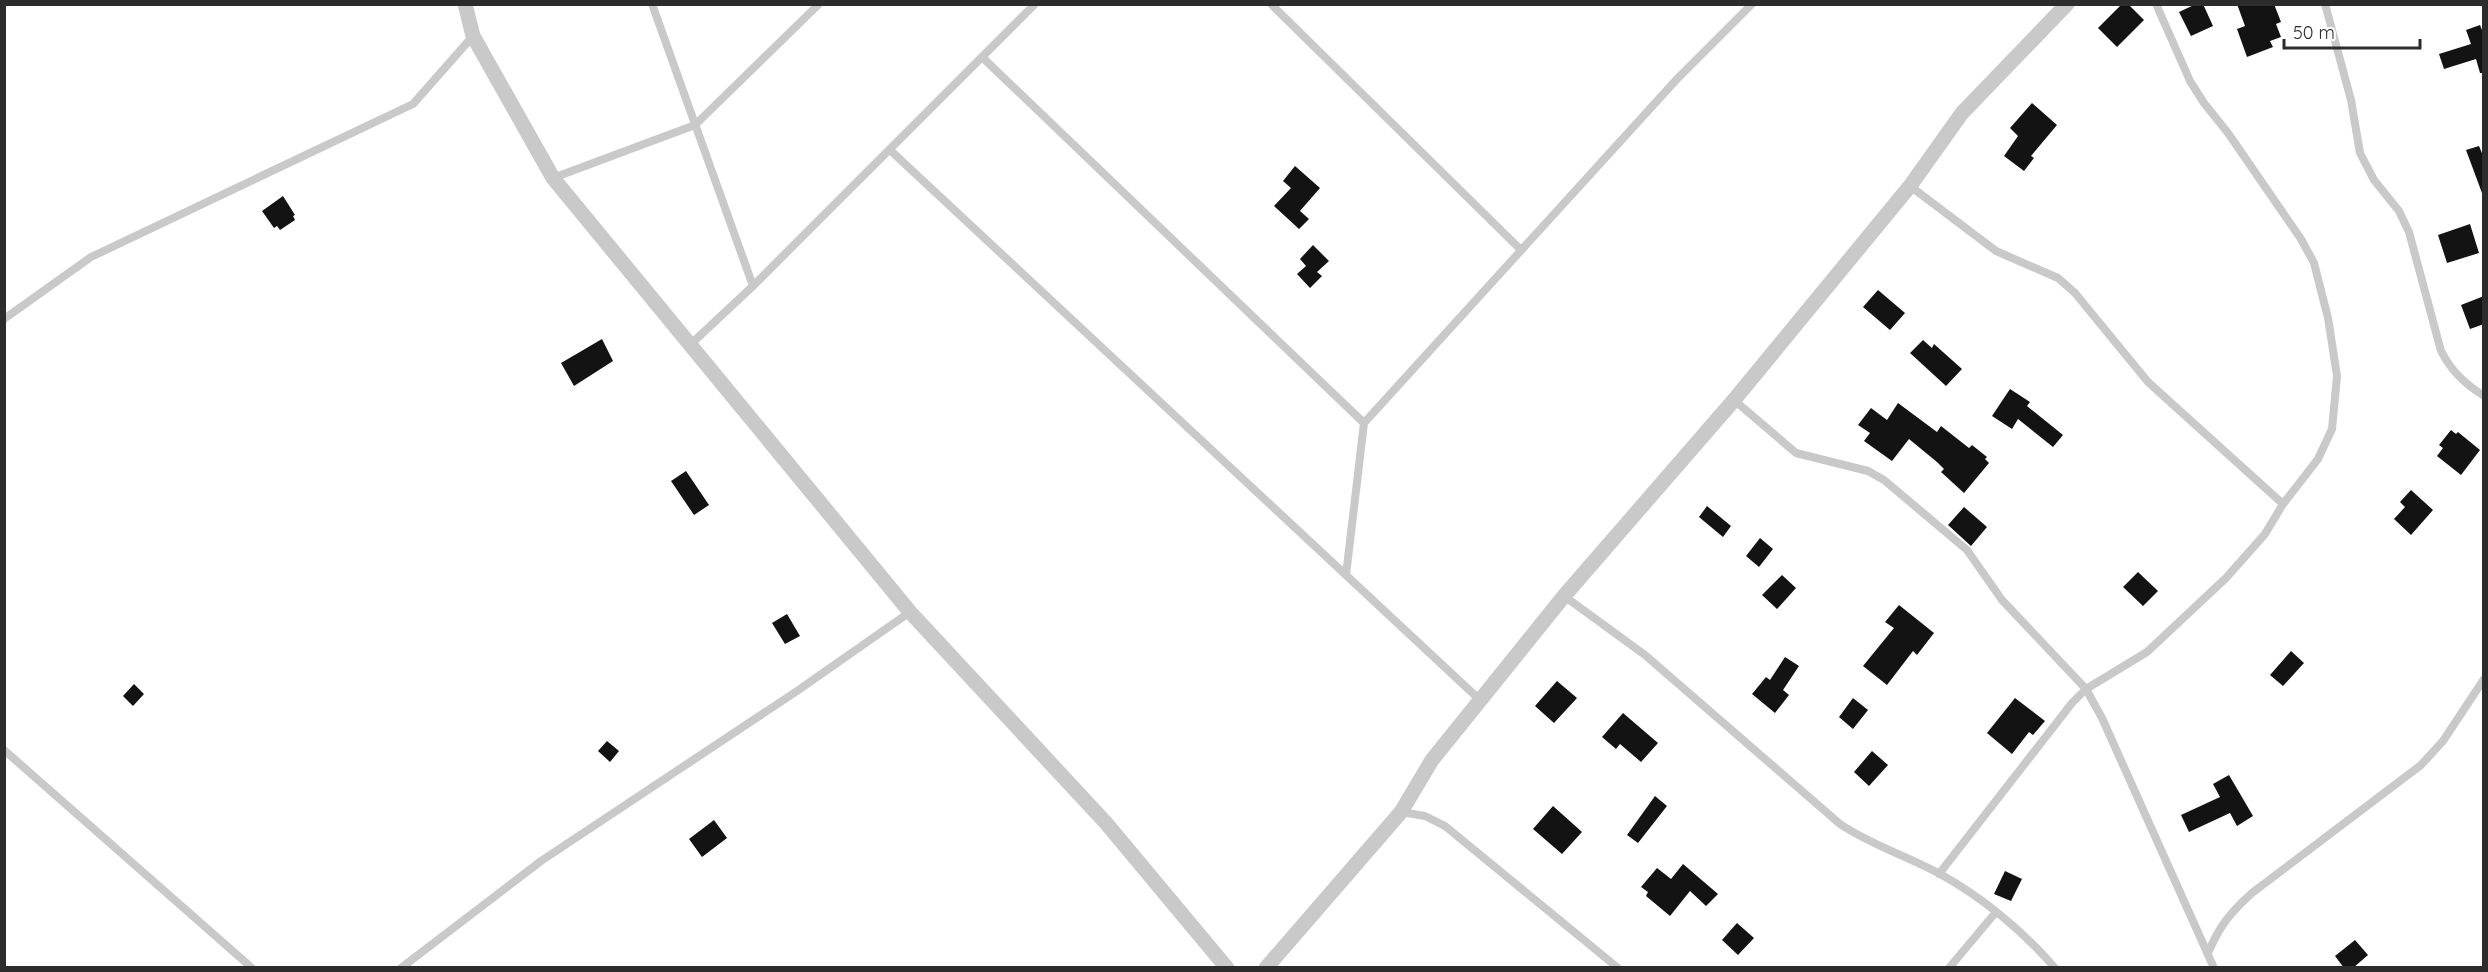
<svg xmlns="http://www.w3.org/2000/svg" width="2488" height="972" viewBox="0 0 2488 972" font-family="Quicksand,sans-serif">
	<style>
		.building { fill: #131313 }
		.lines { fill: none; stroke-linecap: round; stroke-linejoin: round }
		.lane { stroke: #c9c9c9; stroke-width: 8 }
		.street { stroke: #c9c9c9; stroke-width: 15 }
	</style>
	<rect width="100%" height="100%" fill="#fff"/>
	<path class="building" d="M2122,4H2128L2144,20L2117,47L2098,28Z
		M2196,4H2203L2213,26L2191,36L2179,12Z
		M2237,4H2274L2281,22L2276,24L2281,37L2270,41L2273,47L2247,57L2237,29L2245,26Z
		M2480,25L2484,35V73H2480L2476,59L2444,69L2439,54L2471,44L2466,30Z
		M2032,103L2057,125L2031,156L2034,158L2024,171L2004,156L2018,136L2010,128Z
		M2479,146L2484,158V193H2482L2466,150Z
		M1295,166L1320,188L1300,211L1309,219L1299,229L1274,206L1291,188L1283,181Z
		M283,196L295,215L293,216L295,220L280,230L277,226L274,228L262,211Z
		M2470,224L2479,253L2447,263L2438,235Z
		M1313,245L1329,261L1317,272L1322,276L1310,288L1297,274L1306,266L1300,259Z
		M1878,290L1905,313L1890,330L1863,307Z
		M2484,296V324L2470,329L2461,305Z
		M602,339L613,361L574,386L561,363Z
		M1923,340L1932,348L1934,344L1962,369L1946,386L1910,353Z
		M2010,389L2030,402L2027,406L2063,435L2053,447L2018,419L2012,429L1992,416Z
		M1898,403L1937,432L1941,426L1969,448L1972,445L1987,457L1985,459L1989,463L1964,493L1941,472L1944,469L1937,462L1909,439L1892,461L1864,441L1870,433L1858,425L1871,408L1887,420Z
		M2451,430L2456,434L2458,432L2480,450L2461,475L2437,456L2443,448L2439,445Z
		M686,471L709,505L694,515L671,481Z
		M2411,490L2433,510L2411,535L2394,519L2405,507L2400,502Z
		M1707,506L1731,526L1723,537L1699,517Z
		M1964,507L1987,527L1971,546L1948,525Z
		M1760,538L1773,549L1759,567L1746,556Z
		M2138,572L2158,591L2143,606L2123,587Z
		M1782,575L1796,588L1777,609L1762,595Z
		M1899,605L1934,633L1917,655L1913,651L1887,685L1863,666L1894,628L1885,622Z
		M787,614L800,636L785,644L772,623Z
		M2291,651L2304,663L2283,686L2270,675Z
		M1785,657L1799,666L1783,690L1789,695L1775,713L1752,694L1766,677L1770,680Z
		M1557,681L1577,698L1554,723L1535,706Z
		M134,684L144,694L133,706L123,696Z
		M1853,698L1868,710L1853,729L1839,717Z
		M2015,698L2045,721L2033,735L2029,732L2012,754L1987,733Z
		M1623,713L1658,743L1641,762L1620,744L1616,749L1602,737Z
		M607,741L619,751L610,762L598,751Z
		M1872,751L1888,765L1869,786L1854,772Z
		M2229,775L2253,816L2237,826L2230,813L2189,832L2181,815L2220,797L2213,784Z
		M1655,796L1667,806L1638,843L1627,835Z
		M1553,806L1582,832L1562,854L1533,829Z
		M714,820L727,838L702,857L689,839Z
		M1683,864L1718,894L1706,906L1690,891L1670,916L1646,896L1648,892L1641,887L1657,868L1671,879Z
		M2005,871L2022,879L2011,901L1994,894Z
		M1737,923L1754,938L1738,955L1722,940Z
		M2355,940L2368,955L2353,968H2344L2335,956Z"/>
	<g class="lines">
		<path class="lane" d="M652,4L753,286
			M1271,4L1520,249
			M2156,4L2190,81L2204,103L2228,133L2301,239L2314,263L2328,318L2337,376L2332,429L2318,459L2283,504
			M2325,4L2351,100L2360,153L2374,180L2399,211L2409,232L2441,351C2452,372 2464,383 2484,396
			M982,57L1364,423
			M890,150L1480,700
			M553,178L695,125L819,4
			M1910,186L1996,251L2058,278L2075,293L2148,382L2283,504L2265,534L2226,578L2147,652L2086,689L2072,703L1939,874
			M4,319L91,257L413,104L473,36
			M691,344L753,286L1035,4
			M1734,400L1796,453L1868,471L1884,480L1967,550L2002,600L2086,689L2102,718L2214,968
			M1346,575L1364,423L1677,79L1752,4
			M1564,596L1645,655L1840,824C1871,845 1907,856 1940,874C1982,897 2023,931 2055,968
			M4,750L252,968
			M1401,812L1425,816L1445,826L1618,968
			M2208,953C2220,925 2230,913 2252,893L2421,765L2443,741L2484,679
			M401,968L541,861L797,691L910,612
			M1949,968L1996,912"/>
		<path class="street" d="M465,4L473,36L553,178L910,612L1106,823L1227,968
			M1266,968L1401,812L1432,760L1564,596L1734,400L1910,186L1962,113L2067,4"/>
	</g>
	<rect width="2488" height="972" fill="none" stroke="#2c2c2c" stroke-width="12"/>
	<path d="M2284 39v9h136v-9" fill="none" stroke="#2c2c2c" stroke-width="3"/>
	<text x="2293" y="39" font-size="18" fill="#2c2c2c" stroke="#ffffff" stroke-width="4.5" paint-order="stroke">50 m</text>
</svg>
